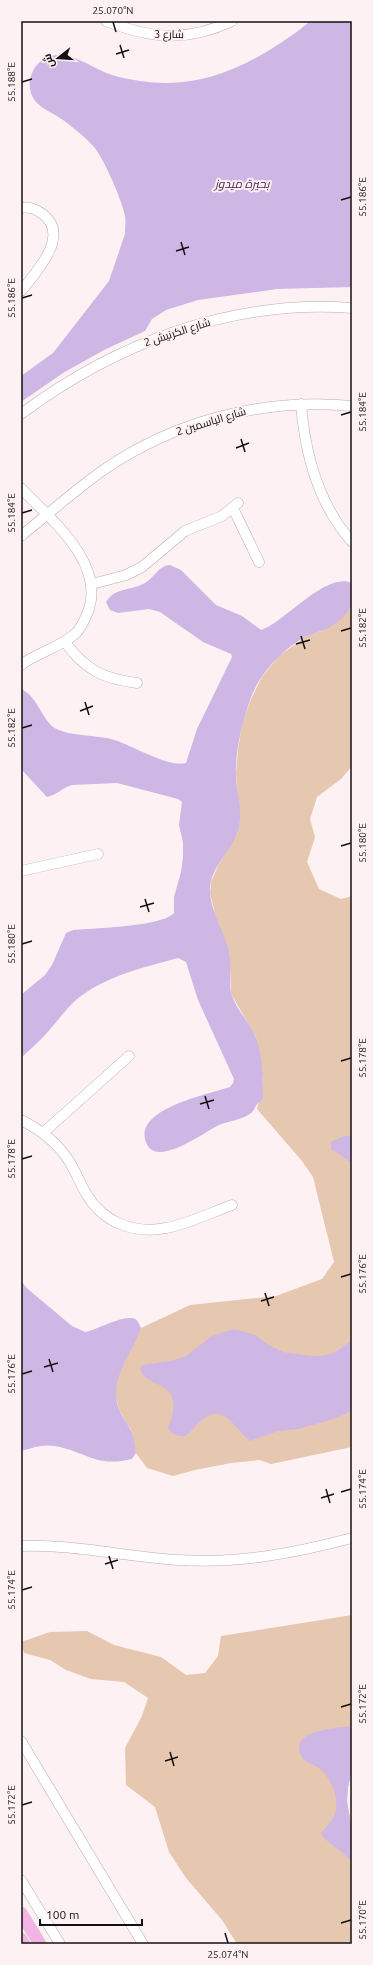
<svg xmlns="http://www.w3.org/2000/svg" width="373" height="1965" viewBox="0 0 373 1965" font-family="Ubuntu,Cairo,sans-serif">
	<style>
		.green { fill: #e6c7b0 }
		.water { fill: #ceb7e4 }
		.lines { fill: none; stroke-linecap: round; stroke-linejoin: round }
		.minor-casing { stroke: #b8acae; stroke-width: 11 }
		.major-casing { stroke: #d5d4d4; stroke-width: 13 }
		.minor { stroke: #fff; stroke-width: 10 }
		.major { stroke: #f2b4e5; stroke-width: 12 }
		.ticks { fill: none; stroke: #141011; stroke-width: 1.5 }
		.labels { text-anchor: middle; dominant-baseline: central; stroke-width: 4; stroke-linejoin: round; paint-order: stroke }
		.street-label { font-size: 11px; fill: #141011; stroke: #fef1f3 }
		.water-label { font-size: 12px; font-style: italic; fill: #47285f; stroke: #fef1f3 }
		.neatline { fill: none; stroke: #141011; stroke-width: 1.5 }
		.ticks-label { font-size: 10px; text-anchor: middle; fill: #141011 }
	</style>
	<rect width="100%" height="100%" fill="#fef1f3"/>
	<path class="green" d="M352,603V766L341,779L317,797L310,819L315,837L307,862L319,889L341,899L352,896V1447L271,1464L260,1460L231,1463L195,1470L173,1476L147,1468L136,1453L131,1430L119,1410L116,1398V1387L119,1373L141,1328L190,1305L276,1296L322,1279L334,1262L313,1177L302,1161L257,1109L259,1101L263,1100V1081L256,1037L231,994L230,956L215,914L210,893L211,882L218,866L237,834L240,823L236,773L238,749L242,726L250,701L262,677L279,656L308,635L322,631L350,609Z
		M352,1615V1770L348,1787L347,1801L352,1830V1944H237L222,1920L186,1878L169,1852L155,1807L126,1785L125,1748L142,1716L148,1698L124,1682L91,1679L66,1670L50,1660L24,1653L21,1642L50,1632L87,1631L114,1645L161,1657L186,1675L205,1673L218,1656L221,1636Z"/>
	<path class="water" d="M310,21H352V287L277,289L198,300L166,310L152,319L145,331L104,350L63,373L21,402V376L53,353L109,281L125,234C125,228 126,221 125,216C122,200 104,159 94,147C86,138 76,130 67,123C58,115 45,111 37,103C21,86 33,57 56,55C76,54 94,69 112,75C172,92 220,81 271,49C285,40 298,32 310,21Z
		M170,565L181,570L216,605L242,616L261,630C285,622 326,571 352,583C352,591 354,603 349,610C342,620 332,627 321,631C316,633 311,634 307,636C281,650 258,675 249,703C242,725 235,751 236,774C236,791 243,811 239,828C233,851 208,868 210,893C212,916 227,935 230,957C232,969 228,985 232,996C237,1011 250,1022 256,1038C263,1057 263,1080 263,1100C255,1103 256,1109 251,1113C243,1120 228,1121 219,1125C204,1132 152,1172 145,1139C138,1108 209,1094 230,1087L233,1083L234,1079L198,1000L186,962L178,958C142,968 105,976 76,1000C65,1010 55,1024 45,1035C38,1043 29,1050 21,1058V995L45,975L52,965L66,933L73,930C93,928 161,927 174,913V897L181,872L183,857V842L179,825L182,802L178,799L117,783L72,785C62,788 57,795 47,797L21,769V689C36,695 41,716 52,726C63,736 96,735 111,739C131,744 167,768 186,763L197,729L232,657L231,654L203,642L160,612L149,609L118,613L110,610L106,602C115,587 131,591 145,583C155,577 158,566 170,565Z
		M344,1136H352V1163L331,1149V1142Z
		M21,1278L24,1285L29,1290L72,1326L85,1332C98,1329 119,1317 131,1318C137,1318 139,1323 141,1328C131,1355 108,1380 119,1410C122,1417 127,1422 130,1429C134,1436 135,1445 136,1453L132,1459C95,1468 86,1451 54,1446C43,1444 32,1448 21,1451Z
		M234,1329L256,1335L267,1344L283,1352L311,1356H321L334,1353L352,1340V1409L346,1414L327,1421L298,1429L278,1431L250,1441C236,1430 223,1402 203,1419C196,1424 192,1432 185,1436C177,1436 172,1435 168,1428C173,1417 178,1398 166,1389C156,1381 144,1382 140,1368L143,1365L175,1360L186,1356L212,1336Z
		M352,1726V1770L348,1787L347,1801L352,1830V1862C343,1851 325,1842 321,1833C326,1827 333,1821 335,1813C340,1799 331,1777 319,1768C315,1765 308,1763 303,1759C301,1756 299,1751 299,1748C299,1729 338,1728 352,1726Z"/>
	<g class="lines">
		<g class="minor-casing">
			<path id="minor" d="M106,21C151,39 188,42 232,21
				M21,208C29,206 38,210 44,215C70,237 36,272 21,291
				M301,404C305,454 318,504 352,542
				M21,414C116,343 232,299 352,308
				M21,488C50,519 104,561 89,609C86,617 82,627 76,633C60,648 38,652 21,665
				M233,508L259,562
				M21,536C48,514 74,491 102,471C175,420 264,398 352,406
				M92,584L126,575L142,567L185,531L222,516L238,503
				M65,642C85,670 104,679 137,683
				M21,871L98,854
				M21,1120C41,1130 57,1142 69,1161C76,1172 80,1184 87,1195C104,1223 134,1234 166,1228C188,1224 210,1213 232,1205
				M44,1132L129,1056
				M21,1546C74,1544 125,1557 178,1560C238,1564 295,1553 352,1538
				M21,1741L143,1944
				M21,1880L60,1944"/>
		</g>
		<g class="major-casing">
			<path id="major" d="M21,1913L40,1944
				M21,1939L24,1944"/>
		</g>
		<use href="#minor" class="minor"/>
		<use href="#major" class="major"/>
	</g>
	<path class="ticks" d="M113,22L116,32M120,45L124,58M116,54L129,50M22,82L32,79M341,200L351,197M181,242L185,255M176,251L189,247M22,298L32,295M341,415L351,412M241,439L245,452M236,448L249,443M22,513L32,510M341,631L351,628M301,636L305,649M296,644L310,640M85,702L89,715M80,711L93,706M22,728L32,725M341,846L351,843M145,899L149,912M140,907L154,903M22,944L32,941M341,1061L351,1058M205,1096L209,1109M200,1104L214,1100M22,1159L32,1156M341,1277L351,1274M265,1293L269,1306M261,1301L274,1297M49,1359L53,1372M44,1367L58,1363M22,1374L32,1371M326,1489L330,1503M341,1492L351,1489M321,1498L334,1494M109,1556L113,1569M105,1564L118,1560M22,1590L32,1587M341,1707L351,1704M170,1752L174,1766M165,1761L178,1757M22,1805L32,1802M341,1923L351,1920M225,1933L228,1943"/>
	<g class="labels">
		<g class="street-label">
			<text transform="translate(169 34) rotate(1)">شارع 3</text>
			<text transform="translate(177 332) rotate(-18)">شارع الكرنيش 2</text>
			<text transform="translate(211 421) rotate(-17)">شارع الياسمين 2</text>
		</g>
		<g class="water-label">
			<text x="242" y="183">بحيرة ميدوز</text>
		</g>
	</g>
	<rect width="373" height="1965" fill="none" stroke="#fef1f3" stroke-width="44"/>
	<g transform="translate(58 58) rotate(253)" stroke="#fef1f3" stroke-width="3" paint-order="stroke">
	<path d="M0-3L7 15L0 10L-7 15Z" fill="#141011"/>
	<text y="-6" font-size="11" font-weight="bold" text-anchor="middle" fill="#141011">ش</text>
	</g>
	<path d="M40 1919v6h102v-6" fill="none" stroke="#141011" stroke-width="2"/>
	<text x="46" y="1919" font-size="12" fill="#141011" stroke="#fef1f3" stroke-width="3" paint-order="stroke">100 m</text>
	<rect x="22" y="22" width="329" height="1921" class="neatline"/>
	<g class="ticks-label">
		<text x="113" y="14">25.070°N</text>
		<text transform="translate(11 82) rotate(-90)" y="4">55.188°E</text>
		<text transform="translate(362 197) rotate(-90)" y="4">55.186°E</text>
		<text transform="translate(11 298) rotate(-90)" y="4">55.186°E</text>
		<text transform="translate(362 412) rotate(-90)" y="4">55.184°E</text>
		<text transform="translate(11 513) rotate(-90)" y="4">55.184°E</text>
		<text transform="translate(362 628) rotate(-90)" y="4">55.182°E</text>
		<text transform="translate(11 728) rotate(-90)" y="4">55.182°E</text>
		<text transform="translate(362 843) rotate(-90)" y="4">55.180°E</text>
		<text transform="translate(11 944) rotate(-90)" y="4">55.180°E</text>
		<text transform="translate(362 1058) rotate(-90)" y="4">55.178°E</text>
		<text transform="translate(11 1159) rotate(-90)" y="4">55.178°E</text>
		<text transform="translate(362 1274) rotate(-90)" y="4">55.176°E</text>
		<text transform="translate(11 1374) rotate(-90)" y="4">55.176°E</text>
		<text transform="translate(362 1489) rotate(-90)" y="4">55.174°E</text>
		<text transform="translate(11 1590) rotate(-90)" y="4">55.174°E</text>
		<text transform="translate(362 1704) rotate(-90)" y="4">55.172°E</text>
		<text transform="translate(11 1805) rotate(-90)" y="4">55.172°E</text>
		<text transform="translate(362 1920) rotate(-90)" y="4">55.170°E</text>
		<text x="228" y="1958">25.074°N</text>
	</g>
</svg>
